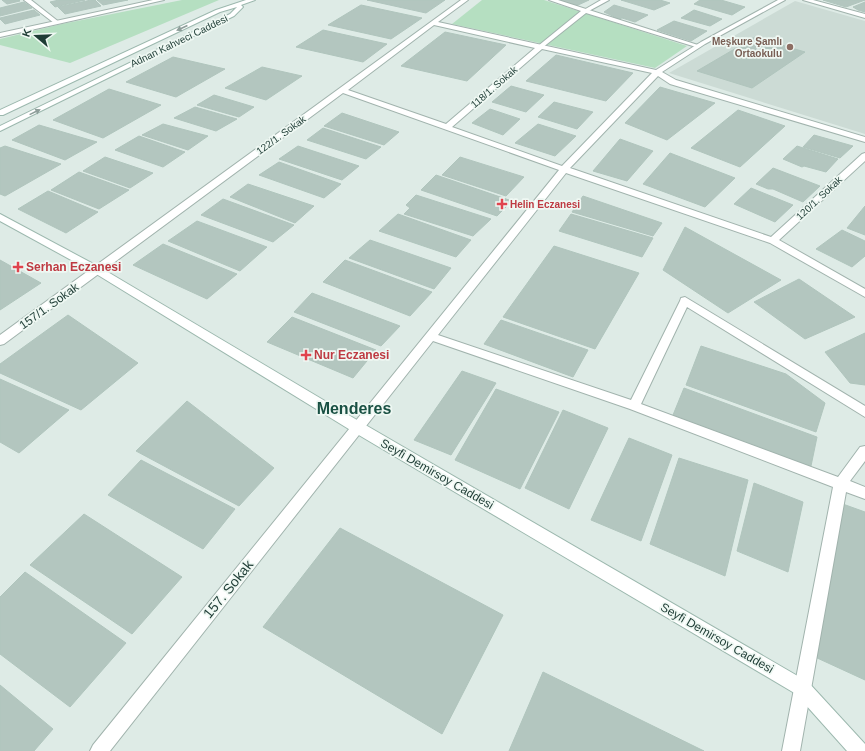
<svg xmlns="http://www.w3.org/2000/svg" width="865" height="751" viewBox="0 0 865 751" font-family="Helvetica,sans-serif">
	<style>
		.built { fill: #ccdbd5 }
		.green { fill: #b5dfc1 }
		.building { fill: #b3c6bf; stroke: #b0c5bd }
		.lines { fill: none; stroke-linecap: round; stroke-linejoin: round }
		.pedestrian-casing { stroke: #a1b3ad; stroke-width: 2 }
		.minor-casing { stroke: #a1b3ad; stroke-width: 2 }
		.tertiary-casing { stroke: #a1b3ad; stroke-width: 2 }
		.secondary-casing { stroke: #9cb8ae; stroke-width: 2 }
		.pedestrian { fill: #fff; fill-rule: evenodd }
		.minor { fill: #fff; fill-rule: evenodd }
		.tertiary { fill: #fff; fill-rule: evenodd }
		.secondary { fill: #fff; fill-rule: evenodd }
		.oneway { fill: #8e9e9a }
		.education-dot { fill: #8d6e63; stroke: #eff8f3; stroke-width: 1.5 }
		.health-dot { fill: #e0444e; stroke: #eff8f3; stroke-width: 1.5 }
		.labels { text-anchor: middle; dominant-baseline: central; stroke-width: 3.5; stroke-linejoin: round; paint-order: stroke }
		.far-street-label { font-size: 10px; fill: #1e3c35; stroke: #eff8f3 }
		.far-education-label { font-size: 10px; font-weight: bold; fill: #785e54; stroke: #eff8f3; text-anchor: end }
		.far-health-label { font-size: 10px; font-weight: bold; fill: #be3a42; stroke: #eff8f3; text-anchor: start }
		.health-label { font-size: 12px; font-weight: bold; fill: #be3a42; stroke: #eff8f3; text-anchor: start }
		.street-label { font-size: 12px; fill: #1e3c35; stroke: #eff8f3 }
		.near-street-label { font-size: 14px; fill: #1e3c35; stroke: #eff8f3 }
		.district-label { font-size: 16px; font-weight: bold; fill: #195043; stroke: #eff8f3 }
	</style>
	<rect width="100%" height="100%" fill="#deebe6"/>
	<path class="built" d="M795,1L865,21V134L669,73Z"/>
	<path class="green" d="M182,0H219L70,63L0,45V39L62,24Z
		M482,0H544L687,46L655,68L452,24Z"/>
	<path class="building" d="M2,0H19L20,1L7,4Z
		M59,0H85L55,7L50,2Z
		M91,0H95L101,6L65,14L58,7Z
		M97,0H128L103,5Z
		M367,0H445L426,13Z
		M558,0H589L576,6Z
		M621,0H660L670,3L654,10Z
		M700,0H721L745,7L732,15L694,4Z
		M823,0H865L846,7Z
		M24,2L32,8L0,16V8Z
		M865,2V12L858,10L853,7Z
		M361,5L422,18L391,39L328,25Z
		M614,5L648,15L635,22L622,18L619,19L604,12Z
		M34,10L40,15L5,24L0,19V18Z
		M694,10L722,19L710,26L681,18Z
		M674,21L707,31L691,41L657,30Z
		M323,30L387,44L363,62L296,47Z
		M445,32L506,45L467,81L401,66Z
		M755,37L805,52L752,88L697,71Z
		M556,55L633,73L606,101L526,81Z
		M173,57L225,69L176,97L126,82Z
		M262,67L302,76L266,100L225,88Z
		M511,86L544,95L526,112L492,102Z
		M660,87L715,103L667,140L625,123Z
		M109,89L161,105L103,138L53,120Z
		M214,95L254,107L239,117L197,105Z
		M554,102L593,112L577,129L538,117Z
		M195,107L237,119L216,131L174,118Z
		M490,109L520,119L503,135L472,123Z
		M738,110L785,126L740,167L691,148Z
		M342,113L399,132L384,145L324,126Z
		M163,124L208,136L188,150L142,135Z
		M538,124L576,136L555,156L515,143Z
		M39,125L97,142L65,160L12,140Z
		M323,128L381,147L366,159L307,140Z
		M814,135L853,146L840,158L803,147Z
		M139,136L185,152L163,167L115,150Z
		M620,139L653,151L627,181L593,171Z
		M5,146L61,164L5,196L0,194V148Z
		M298,146L359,166L342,180L279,159Z
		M797,146L838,159L826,172L804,166L802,167L783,159Z
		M670,153L735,178L705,207L643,184Z
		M105,157L153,173L130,188L83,171Z
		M460,157L524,177L506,196L442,175Z
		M279,162L341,184L324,198L259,175Z
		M773,168L820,186L803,202L773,189H768L756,184Z
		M79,172L129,190L99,209L51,190Z
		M436,175L512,201L497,216L421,190Z
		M248,184L314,206L295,223L230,197Z
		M751,188L793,205L775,222L734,204Z
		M48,191L98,212L66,233L18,209Z
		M416,195L491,219L473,236L404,214L410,208L406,205Z
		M583,196L662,223L653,236L572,212Z
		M223,199L294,225L273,242L201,215Z
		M865,206V235L847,228Z
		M398,214L471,240L456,257L379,231Z
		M571,214L653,238L642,257L559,231Z
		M197,221L267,247L240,271L168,241Z
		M685,227L781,280L728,313L663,270Z
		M842,230L865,241V256L852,267L816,249Z
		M370,240L451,268L434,289L349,258Z
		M163,244L237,274L207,299L133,265Z
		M554,246L639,273L595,349L503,317Z
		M0,260L41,283L0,310Z
		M345,260L432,292L410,316L323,282Z
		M799,279L855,317L805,339L754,302Z
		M312,293L400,326L381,346L294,312Z
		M68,315L138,363L81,410L0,373V364Z
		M292,317L376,350L353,378L267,342Z
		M501,320L588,350L573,377L484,344Z
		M865,333V385L850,383L825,352Z
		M701,346L786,374L825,403L816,432L686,385Z
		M462,371L496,383L451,455L414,440Z
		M0,379L69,410L19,453L0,442Z
		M684,388L817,437L811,466L673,415Z
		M496,389L559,412L520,489L455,460Z
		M187,401L274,468L239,506L136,451Z
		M563,410L608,428L569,509L525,488Z
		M629,438L672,455L641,541L591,520Z
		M679,458L748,480L725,576L650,544Z
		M141,460L235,509L203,549L108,495Z
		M754,483L803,502L788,572L737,551Z
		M840,503L865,512V680L815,657Z
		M84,514L182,577L132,634L30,565Z
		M340,528L503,615L442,734L263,627Z
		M25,572L126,643L70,707L0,654V597Z
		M543,672L704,751H509Z
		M0,685L53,729L34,751H0Z"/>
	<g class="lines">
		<g class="pedestrian-casing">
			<path id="pedestrian" d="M549,0H558L701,46L696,47L586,13L542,48H538V46L581,11Z"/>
		</g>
		<g class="minor-casing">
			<path id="minor" d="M24,0H31L59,22L54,23Z
				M461,0H468L438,22L656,70L701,42L778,0H785L705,44L662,72L676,80L865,137V142L670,84L658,76L570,168L771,237L862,154L865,153V161L779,240L865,289V297L770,243L566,173L438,335L631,400L680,301L681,298L685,297L865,406V417L687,307L641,404L838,477L860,447L865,446V461L850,481L865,487V499L846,492L800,751H782L833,487L630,409L433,341L110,751H90L93,745L559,170L343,93L4,344L0,345V335ZM434,25L535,48L446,124L348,90ZM542,49L652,73L562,166L452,127Z
				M601,0H609L587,12L582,11Z
				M803,0H813L865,14V18Z"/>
		</g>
		<g class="tertiary-casing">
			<path id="tertiary" d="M153,0H164L0,37V33Z"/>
		</g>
		<g class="secondary-casing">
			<path id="secondary" d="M246,0H255L241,5L243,7L234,16L0,131V126L230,14L237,7L220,12L3,115H0V110L216,10Z
				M0,214L101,268L362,423L808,682L865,744V751H847L796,694L352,431L93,272L0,221Z"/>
		</g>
		<use href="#pedestrian" class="pedestrian"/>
		<use href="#minor" class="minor"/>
		<use href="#tertiary" class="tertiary"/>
		<use href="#secondary" class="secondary"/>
	</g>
	<defs><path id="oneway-solid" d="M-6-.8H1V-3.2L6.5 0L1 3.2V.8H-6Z"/></defs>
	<g class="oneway">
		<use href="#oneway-solid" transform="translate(182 28) rotate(155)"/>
		<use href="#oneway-solid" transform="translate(35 112) rotate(-26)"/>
	</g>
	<circle class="education-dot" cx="790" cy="47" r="4"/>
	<g class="health-dot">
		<path d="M500 198h4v4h4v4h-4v4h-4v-4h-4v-4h4z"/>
		<path d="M16 261h4v4h4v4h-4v4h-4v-4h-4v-4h4z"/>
		<path d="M304 349h4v4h4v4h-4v4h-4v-4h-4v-4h4z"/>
	</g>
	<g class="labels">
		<g class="far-street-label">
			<text transform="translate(179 41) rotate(-26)">Adnan Kahveci Caddesi</text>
			<text transform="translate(494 87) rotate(-41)">118/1. Sokak</text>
			<text transform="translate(281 135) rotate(-36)">122/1. Sokak</text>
			<text transform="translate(819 198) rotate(-43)">120/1. Sokak</text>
		</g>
		<g class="far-education-label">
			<text x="782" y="41">Meşkure Şamlı<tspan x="782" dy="12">Ortaokulu</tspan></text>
		</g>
		<g class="far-health-label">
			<text x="510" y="204">Helin Eczanesi</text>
		</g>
		<g class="health-label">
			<text x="26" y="267">Serhan Eczanesi</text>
			<text x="314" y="355">Nur Eczanesi</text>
		</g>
		<g class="street-label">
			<text transform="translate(49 306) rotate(-36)">157/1. Sokak</text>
			<text transform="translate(437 474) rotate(30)">Seyfi Demirsoy Caddesi</text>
			<text transform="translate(717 638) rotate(30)">Seyfi Demirsoy Caddesi</text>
		</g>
		<g class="near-street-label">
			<text transform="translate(228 589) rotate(-51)">157. Sokak</text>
		</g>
		<g class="district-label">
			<text x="354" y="408">Menderes</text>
		</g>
	</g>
	<g transform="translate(36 36) rotate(289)" stroke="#eff8f3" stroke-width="3" paint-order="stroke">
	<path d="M0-3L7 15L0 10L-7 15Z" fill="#1e3c35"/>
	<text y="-6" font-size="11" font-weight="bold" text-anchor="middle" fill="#1e3c35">K</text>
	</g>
</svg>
